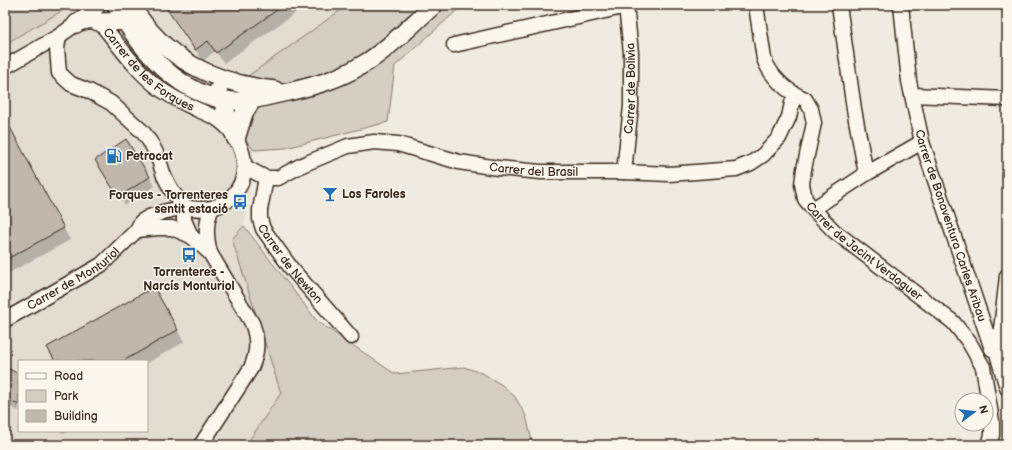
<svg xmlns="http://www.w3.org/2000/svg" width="1012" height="450" viewBox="0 0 1012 450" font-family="'Balsamiq Sans',sans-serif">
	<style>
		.built { fill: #e2dcd1; fill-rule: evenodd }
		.green { fill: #d5cec3; stroke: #887c70 }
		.shadow { fill: #0003 }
		.building { fill: #c0b8ad; stroke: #3b2a1e }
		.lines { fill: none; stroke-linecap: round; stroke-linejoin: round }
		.minor-casing { stroke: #3b2a1e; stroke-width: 17 }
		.tertiary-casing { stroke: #3b2a1e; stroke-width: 20 }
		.minor { stroke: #fbf7ec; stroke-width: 14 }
		.tertiary { stroke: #fbf7ec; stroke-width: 17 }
		.labels { text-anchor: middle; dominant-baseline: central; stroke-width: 3; stroke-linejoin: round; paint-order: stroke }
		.street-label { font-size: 12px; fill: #3b2a1e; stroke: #fbf7ec }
		.poi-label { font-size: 12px; font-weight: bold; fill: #3b2a1e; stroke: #fbf7ec; text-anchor: start }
	</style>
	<rect width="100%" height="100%" fill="#f0ebe0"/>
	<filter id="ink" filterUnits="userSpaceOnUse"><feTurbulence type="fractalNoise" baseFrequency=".025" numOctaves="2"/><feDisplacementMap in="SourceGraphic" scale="8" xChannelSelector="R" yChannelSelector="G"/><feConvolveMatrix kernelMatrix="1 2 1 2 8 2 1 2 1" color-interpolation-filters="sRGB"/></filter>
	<g filter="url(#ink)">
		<path class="built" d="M67,5H348L213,101L254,150L244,226L233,239L281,393L246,445H5V44L62,11ZM19,361H147V431H19Z"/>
		<path class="green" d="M5,5H67L62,11L5,44Z
			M348,5H463L395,66L388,122L286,148L254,150L213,101Z
			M244,226L317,321L395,374L464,367L484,374L502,385L515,397L526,416L533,445H246L281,393L232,239Z"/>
		<path class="shadow" d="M164,5H307L224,63L215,51L203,61Z
			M5,132L17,141L70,240L5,275Z
			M102,169L149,177L155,186L125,205Z
			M154,288L184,342L147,363V361H56Z
			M5,368L19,375V411L5,405Z
			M59,431H67L66,434Z"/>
		<path class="building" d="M164,5H284L216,53L208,41L195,50Z
			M5,118L64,228L5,260Z
			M126,139L150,177L118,197L95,160Z
			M154,287L178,330L123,361H55L47,347Z
			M5,367L19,374V405L5,399Z"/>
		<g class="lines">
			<g class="minor-casing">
				<g id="minor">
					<path id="s1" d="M756,5L764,59C771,77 787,92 805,99L811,109L814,123L804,169L802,184L805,199L813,209L834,231L953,322L969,342L983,367L992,421V435L989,445"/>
					<path d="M839,5L854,109L866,174"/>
					<path id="s2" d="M901,5L909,81L922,142L992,349L998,352"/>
					<path d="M454,45L627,6"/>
					<path id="s3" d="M5,67L59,36L76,24L91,21L98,22L102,25C119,45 134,68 155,85C167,95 181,102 196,109C203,112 210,115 216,118C241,134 255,170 234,194C221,210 203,211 184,207L172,191L164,176L158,157L152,145L143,132L111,103L89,91L71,84L59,73L57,48L59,36"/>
					<path d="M912,95L1007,99"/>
					<path id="s4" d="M245,167L266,178H278L302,165L348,146L374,142L398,144L459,162L498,168L541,172H624L669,174L736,169L751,163L763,155L779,138L789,117L792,103L796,95"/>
					<path id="s5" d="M624,172L631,106V53L626,5"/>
					<path id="s6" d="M266,178L260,210V219L263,229L291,268L351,337"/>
					<path d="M184,207V220L191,236L210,253L252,323C258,339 258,352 251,368L201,445"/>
					<path d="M813,209L866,174L922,142"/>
					<path d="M137,230L158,228H172L191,236"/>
					<path d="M210,253C206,237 205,223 212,208"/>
					<path d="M1007,276L998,357L1007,388"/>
					<path id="s7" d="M5,320L101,265L137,230L141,222L149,217L163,212L184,207"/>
				</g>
			</g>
			<g class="tertiary-casing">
				<path id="tertiary" d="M116,5C140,50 180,97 234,101C252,102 270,95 288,92C318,85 340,79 367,62C391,47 412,24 434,5
					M131,5C164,59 213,83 275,90
					M98,22L130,21L134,23
					M76,24L91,12L97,5
					M218,90L236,139
					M236,139L244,113L253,99"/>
			</g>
			<use href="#minor" class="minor"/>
			<use href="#tertiary" class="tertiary"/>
		</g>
	</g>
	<defs>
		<g id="fuel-bare" transform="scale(1.2)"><path d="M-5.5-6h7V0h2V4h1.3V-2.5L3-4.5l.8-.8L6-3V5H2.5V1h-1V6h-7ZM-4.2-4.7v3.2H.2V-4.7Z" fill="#1f6fb2" stroke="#fbf7ec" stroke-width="2.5" paint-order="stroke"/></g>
		<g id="bar-bare" transform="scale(1.2)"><path d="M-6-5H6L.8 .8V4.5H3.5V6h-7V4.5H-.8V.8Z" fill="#1f6fb2" stroke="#fbf7ec" stroke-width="2.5" paint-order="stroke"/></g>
		<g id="bus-bare" transform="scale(1.2)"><path d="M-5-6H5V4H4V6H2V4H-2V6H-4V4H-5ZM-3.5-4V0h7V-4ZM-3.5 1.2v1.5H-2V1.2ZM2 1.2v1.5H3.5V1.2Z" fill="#1f6fb2" stroke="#fbf7ec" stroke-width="2.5" paint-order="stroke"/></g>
	</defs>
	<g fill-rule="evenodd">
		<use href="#fuel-bare" x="114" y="156"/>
		<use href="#bar-bare" x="330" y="194"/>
		<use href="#bus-bare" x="240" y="202"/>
		<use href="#bus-bare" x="189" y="255"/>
	</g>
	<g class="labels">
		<g class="street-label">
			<text stroke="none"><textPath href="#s3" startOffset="176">Carrer de les Forques</textPath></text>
			<text stroke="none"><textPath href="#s5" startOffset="84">Carrer de Bolivia</textPath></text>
			<text stroke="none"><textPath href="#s4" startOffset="302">Carrer del Brasil</textPath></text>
			<text stroke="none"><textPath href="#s2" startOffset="227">Carrer de Bonaventura Carles Aribau</textPath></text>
			<text stroke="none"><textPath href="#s1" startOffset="296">Carrer de Jacint Verdaguer</textPath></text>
			<text stroke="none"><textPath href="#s6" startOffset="96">Carrer de Newton</textPath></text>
			<text stroke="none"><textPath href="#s7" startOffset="80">Carrer de Monturiol</textPath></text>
		</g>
		<g class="poi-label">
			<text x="126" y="156">Petrocat</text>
			<text x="342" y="194">Los Faroles</text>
			<text x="228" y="195" text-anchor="end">Forques - Torrenteres<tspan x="228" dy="14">sentit estació</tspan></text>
			<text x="189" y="272" text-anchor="middle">Torrenteres -<tspan x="189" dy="14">Narcís Monturiol</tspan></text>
		</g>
	</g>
	<rect width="1012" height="450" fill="none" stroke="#fbf7ec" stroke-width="20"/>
	<rect x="10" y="10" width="992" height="430" fill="none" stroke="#3b2a1e" stroke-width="1.5" filter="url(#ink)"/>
	<rect x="18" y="360" width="130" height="72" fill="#fbf7ec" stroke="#aea59a"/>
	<rect x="26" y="373" width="20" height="6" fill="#fbf7ec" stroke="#aea59a"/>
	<text x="54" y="380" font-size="12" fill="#3b2a1e">Road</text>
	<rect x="26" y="390" width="20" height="12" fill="#d5cec3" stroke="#aea59a"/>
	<text x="54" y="400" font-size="12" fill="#3b2a1e">Park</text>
	<rect x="26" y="410" width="20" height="12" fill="#c0b8ad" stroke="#aea59a"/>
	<text x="54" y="420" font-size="12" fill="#3b2a1e">Building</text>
	<g transform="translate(974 412) rotate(75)"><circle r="19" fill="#fbf7ec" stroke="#aea59a"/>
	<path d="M0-3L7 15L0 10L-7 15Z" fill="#1f6fb2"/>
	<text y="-6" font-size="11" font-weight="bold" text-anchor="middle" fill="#3b2a1e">N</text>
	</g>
</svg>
